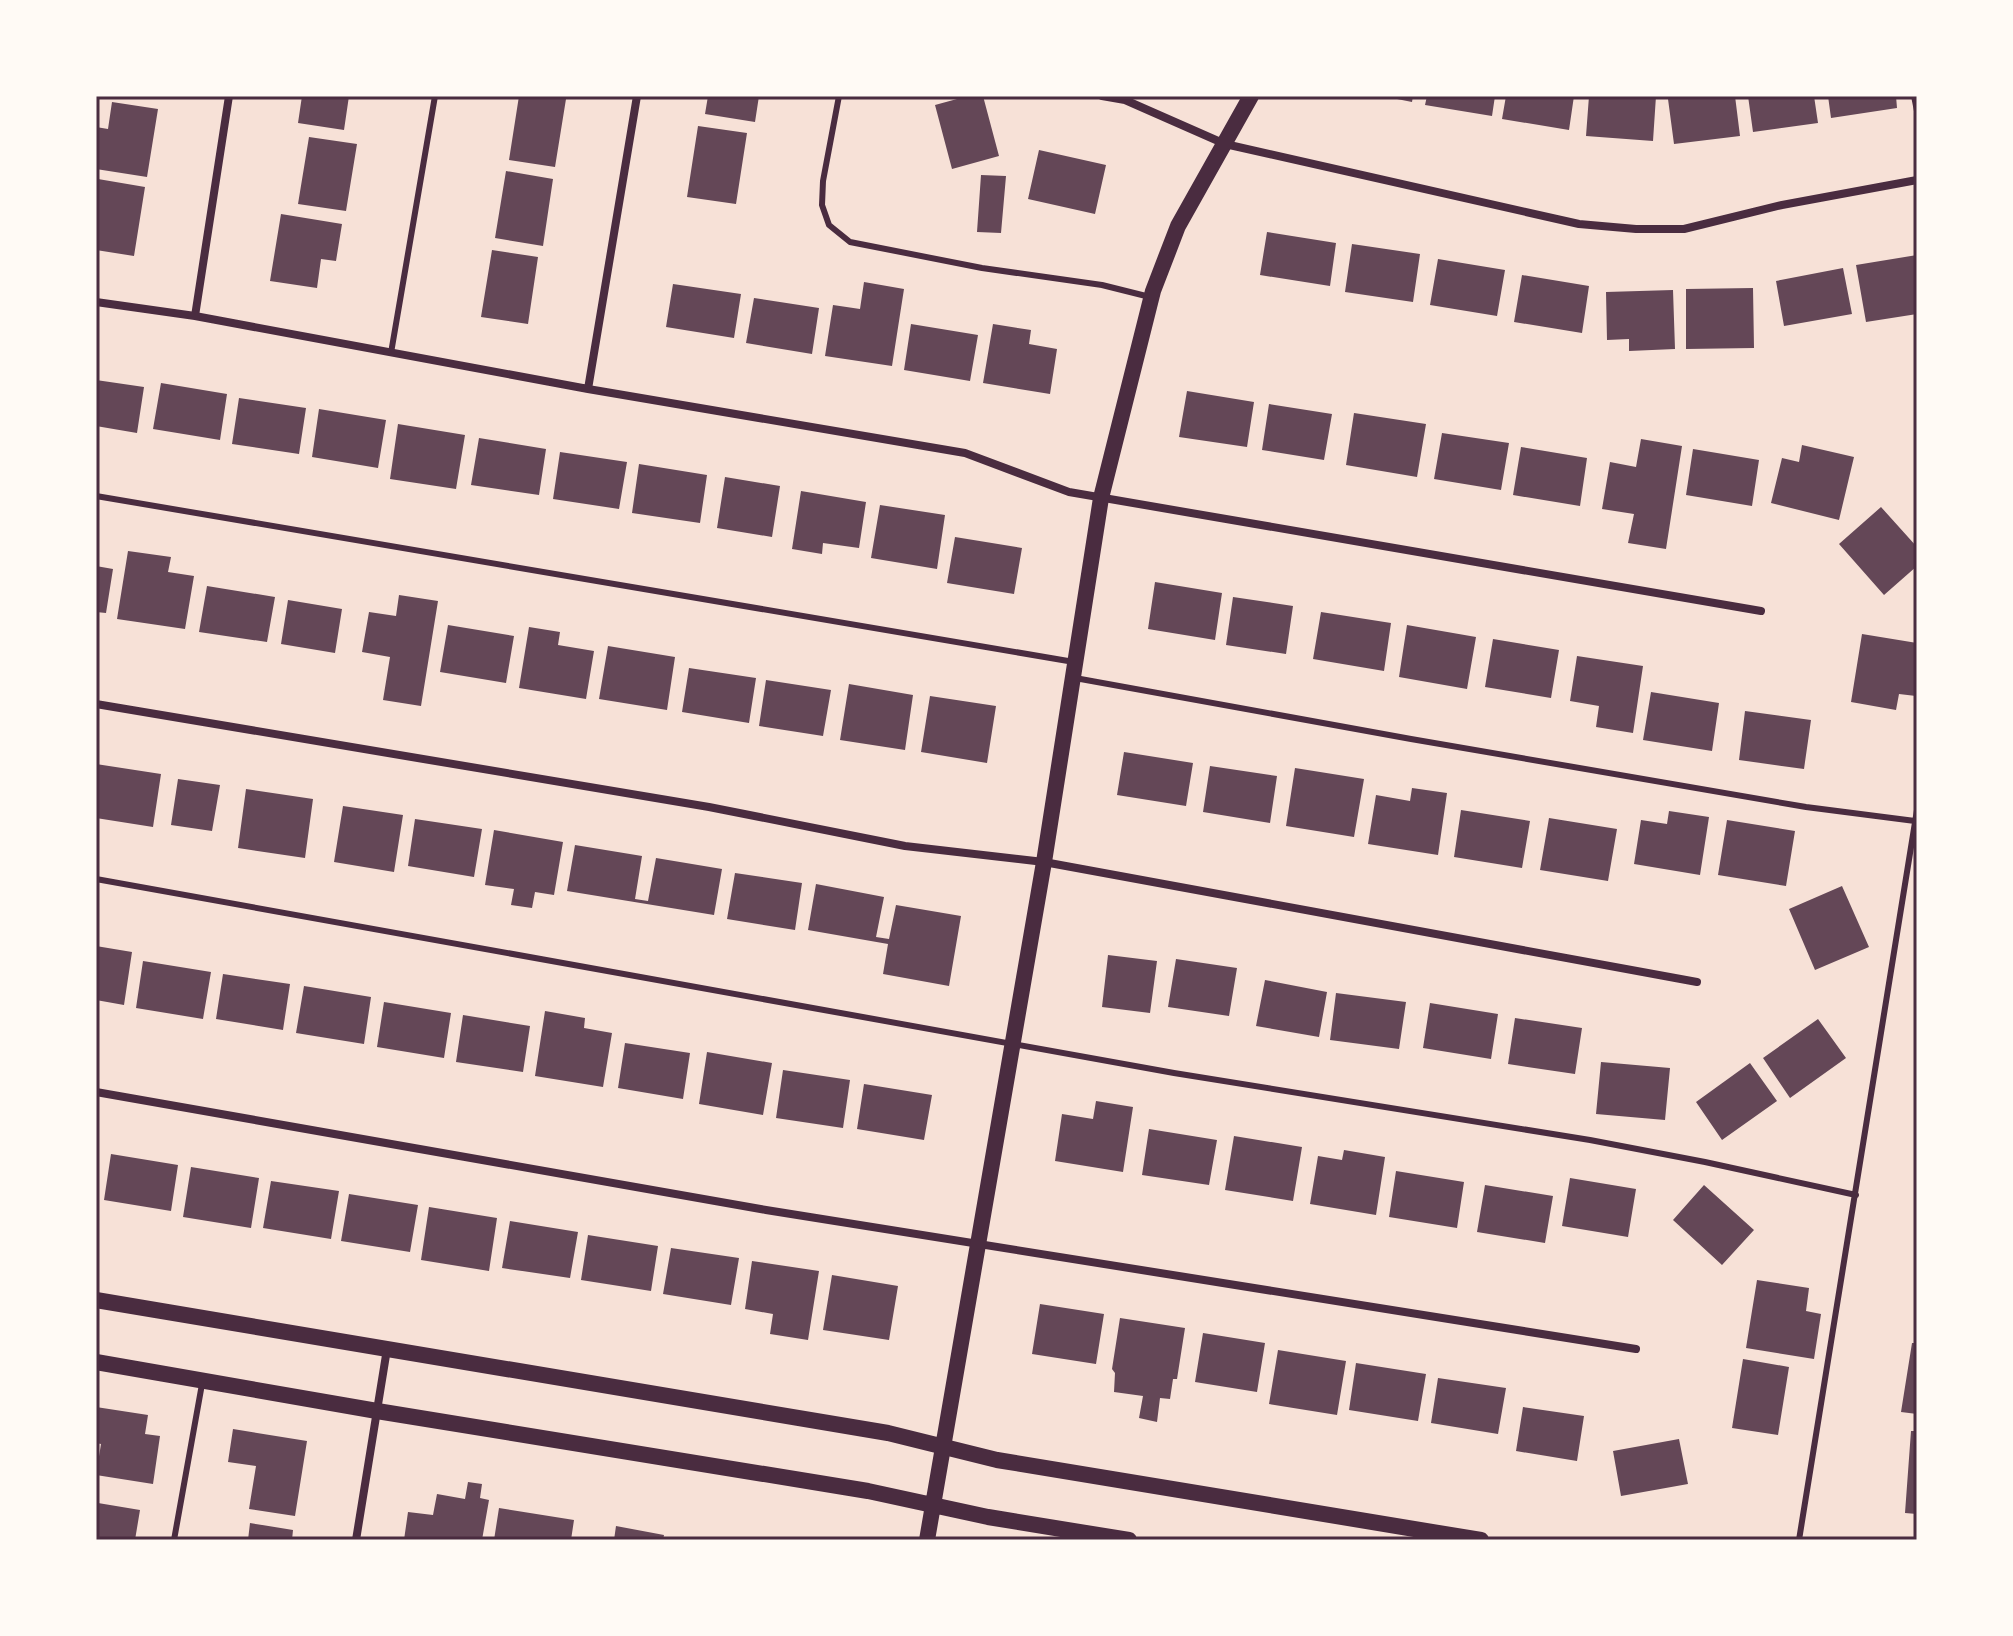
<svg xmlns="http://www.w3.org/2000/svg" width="2013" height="1636" viewBox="0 0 2013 1636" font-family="Signika,sans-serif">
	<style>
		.building { fill: #644757 }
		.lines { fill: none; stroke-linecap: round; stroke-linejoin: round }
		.service { stroke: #4a2c40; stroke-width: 6 }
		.minor { stroke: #4a2c40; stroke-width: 8 }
		.secondary { stroke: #4a2c40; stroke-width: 16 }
		.neatline { fill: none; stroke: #4a2c40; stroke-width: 3 }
	</style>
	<rect width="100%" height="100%" fill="#f7e1d7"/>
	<path class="building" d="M302,96H349L344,130L298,123Z
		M519,96L566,99L555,167L509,160Z
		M708,96H759L755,122L705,114Z
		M968,96H983L999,156L952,169L935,105Z
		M1382,96H1413L1412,102Z
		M1427,96H1495L1492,116L1425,105Z
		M1506,96H1574L1569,130L1502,119Z
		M1589,96H1656L1653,141L1586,136Z
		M1693,96H1735L1740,136L1674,144L1668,99Z
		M1748,96H1814L1818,123L1753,132Z
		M1828,96H1896L1897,108L1831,118Z
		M112,102L158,109L147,177L96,169V127L108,129Z
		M698,126L747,133L736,204L687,197Z
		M309,137L357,144L346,211L298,204Z
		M1039,150L1106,165L1095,214L1028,199Z
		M506,171L553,179L543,246L495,238Z
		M981,175L1006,176L1001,233L977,232Z
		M98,179L145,187L134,256L96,250Z
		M281,214L342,224L336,261L321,259L317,288L270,281Z
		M1267,232L1336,243L1330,286L1260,275Z
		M1352,244L1420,254L1413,302L1345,292Z
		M492,250L538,257L528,324L481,317Z
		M1917,255V314L1866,322L1856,265Z
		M1438,259L1505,270L1497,316L1430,305Z
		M1843,268L1852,314L1784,326L1776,281Z
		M1522,275L1589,286L1582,333L1514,322Z
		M864,282L904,289L892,366L825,356L833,305L860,309Z
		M673,284L741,294L734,338L666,327Z
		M1753,288L1754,348L1686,349V289Z
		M1673,290L1675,349L1629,351V339L1607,340L1606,292Z
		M754,298L819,308L812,354L746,343Z
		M911,324L978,335L970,381L904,370Z
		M993,324L1031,330L1029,344L1057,349L1050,394L983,383Z
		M96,380L144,387L137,433L96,426Z
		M161,383L227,394L220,440L153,429Z
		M1187,391L1254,402L1247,447L1179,437Z
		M239,398L306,408L299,454L232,444Z
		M1269,404L1332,414L1324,460L1262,450Z
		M319,409L386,420L378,468L312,457Z
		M1354,413L1426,424L1417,477L1346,465Z
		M398,424L465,435L456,489L390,479Z
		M1442,433L1509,443L1501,490L1434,479Z
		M479,438L546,449L539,495L471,485Z
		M1641,439L1682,446L1666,549L1628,543L1634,514L1602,509L1610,462L1636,467Z
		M1802,445L1854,457L1839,520L1771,503L1782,458L1799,462Z
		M1521,447L1587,458L1580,506L1513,495Z
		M1693,449L1759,460L1752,506L1686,495Z
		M560,452L627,462L619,509L553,499Z
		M639,464L707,475L700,523L632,513Z
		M725,477L780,486L772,537L717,528Z
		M801,491L866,502L859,548L823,543L822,554L792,549Z
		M880,505L945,515L937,569L871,558Z
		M1881,507L1917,547V566L1884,595L1839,544Z
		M955,537L1022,548L1014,594L947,583Z
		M128,551L171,557L168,572L194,576L185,629L117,619Z
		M96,566L113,569L106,613L96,612Z
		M1155,582L1222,593L1215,640L1148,629Z
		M207,586L275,597L267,642L199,632Z
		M399,595L438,601L421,706L383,700L390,657L362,652L369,612L396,616Z
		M1233,597L1293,606L1286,654L1226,645Z
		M288,600L342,609L335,653L281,644Z
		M1321,612L1391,623L1384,671L1313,659Z
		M448,625L514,636L506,683L440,672Z
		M1407,625L1476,637L1467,689L1399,677Z
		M529,627L560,632L558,645L594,651L586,699L519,688Z
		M1862,634L1917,643L1916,696L1899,694L1896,710L1851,702Z
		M1493,639L1559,650L1551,698L1485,687Z
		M608,646L675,657L667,710L599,699Z
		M1577,656L1643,666L1633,733L1596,727L1599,706L1570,701Z
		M689,668L756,678L749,723L682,712Z
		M766,680L831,690L823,736L759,726Z
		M849,684L913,695L905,750L840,740Z
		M1651,692L1719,703L1712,751L1643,740Z
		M930,696L996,706L987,763L921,752Z
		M1745,711L1811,720L1804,769L1739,760Z
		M1124,752L1193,763L1186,806L1117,795Z
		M96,764L161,774L153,827L96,818Z
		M1210,766L1277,776L1270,823L1203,812Z
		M1295,768L1364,779L1354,837L1286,826Z
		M178,779L220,785L212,831L171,825Z
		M1412,788L1447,793L1438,855L1368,844L1376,795L1410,801Z
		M246,789L313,799L305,858L238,848Z
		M343,806L403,815L394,872L334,862Z
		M1461,810L1530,821L1522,868L1454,857Z
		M1669,811L1709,817L1700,875L1634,864L1641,820L1667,824Z
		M1549,818L1617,829L1608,881L1540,870Z
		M415,819L482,829L474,877L408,866Z
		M1727,820L1795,831L1786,886L1718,875Z
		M494,830L563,842L554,895L535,892L532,908L511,905L514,889L485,885Z
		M575,845L642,856L635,899L648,901L656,858L722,869L714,915L567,891Z
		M735,873L802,883L795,930L727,919Z
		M816,884L884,897L876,937L889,939L896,905L961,916L949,986L883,974L888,944L808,930Z
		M1842,886L1869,947L1815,970L1789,909Z
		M96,946L132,952L124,1005L96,1000Z
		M1108,955L1157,961L1150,1013L1102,1007Z
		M1176,959L1237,968L1229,1016L1168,1007Z
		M143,961L211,972L203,1019L136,1008Z
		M223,974L290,984L283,1030L216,1019Z
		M1265,980L1327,992L1319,1037L1256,1026Z
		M304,986L371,997L364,1044L296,1033Z
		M1336,993L1406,1002L1399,1049L1330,1040Z
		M384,1002L451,1013L444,1058L377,1047Z
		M1430,1003L1498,1014L1491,1059L1423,1048Z
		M545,1011L585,1018L584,1028L612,1033L603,1087L535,1076Z
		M463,1015L530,1026L523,1072L456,1062Z
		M1515,1018L1582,1028L1575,1074L1508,1064Z
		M1818,1019L1846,1058L1790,1098L1763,1058Z
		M625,1043L690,1053L683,1099L618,1088Z
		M707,1052L772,1063L763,1115L699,1104Z
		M1601,1062L1670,1068L1665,1120L1596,1114Z
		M1750,1063L1777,1101L1722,1140L1696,1102Z
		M783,1070L850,1080L843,1128L776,1118Z
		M864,1084L932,1095L924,1140L857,1129Z
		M1096,1101L1133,1107L1123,1172L1055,1161L1062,1114L1093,1119Z
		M1149,1129L1217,1140L1209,1185L1142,1175Z
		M1234,1136L1302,1147L1293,1201L1225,1190Z
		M1344,1150L1385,1157L1376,1215L1310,1204L1318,1156L1342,1160Z
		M111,1154L178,1165L171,1211L104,1200Z
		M191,1167L259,1178L251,1228L183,1217Z
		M1396,1171L1464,1182L1457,1228L1389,1217Z
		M1570,1178L1636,1189L1628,1237L1562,1226Z
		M271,1181L339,1191L331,1239L263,1228Z
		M1485,1185L1553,1196L1545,1243L1477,1232Z
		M1704,1185L1754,1230L1722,1265L1673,1220Z
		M349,1194L418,1205L410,1252L341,1241Z
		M429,1207L497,1218L489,1271L421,1260Z
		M510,1221L578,1232L570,1278L502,1268Z
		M588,1235L658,1246L651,1291L581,1280Z
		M671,1248L739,1258L731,1305L663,1294Z
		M752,1261L819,1271L808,1340L770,1334L773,1314L745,1309Z
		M832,1275L898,1286L889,1340L823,1330Z
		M1757,1280L1809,1288L1806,1311L1821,1314L1814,1359L1746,1348Z
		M1040,1304L1104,1314L1096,1364L1032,1354Z
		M1120,1318L1185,1328L1177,1379H1173L1170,1399L1160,1398L1157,1422L1139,1418L1143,1396L1114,1392L1115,1373L1112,1369Z
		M1203,1333L1265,1343L1257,1392L1195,1382Z
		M1912,1343H1917V1414L1901,1412Z
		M1278,1350L1346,1361L1337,1415L1269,1404Z
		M1743,1359L1789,1367L1778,1435L1732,1428Z
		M1356,1363L1426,1374L1418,1421L1349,1410Z
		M1438,1378L1506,1388L1498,1434L1431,1423Z
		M96,1407L148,1415L145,1434L160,1436L153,1484L96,1475L101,1444L96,1443Z
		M1523,1407L1584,1416L1577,1461L1516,1451Z
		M233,1429L307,1441L295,1516L249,1509L256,1466L228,1462Z
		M1911,1431H1917V1514L1905,1513Z
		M1679,1439L1688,1484L1621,1496L1613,1451Z
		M468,1482L482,1484L480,1498L489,1500L482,1540H404L408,1512L433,1515L437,1494L465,1499Z
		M98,1503L140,1510L135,1540H96Z
		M499,1508L574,1520L571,1540H494Z
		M250,1523L293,1530L292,1540H248Z
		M616,1526L664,1535L663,1540H614Z"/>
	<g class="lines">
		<path class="service" d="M839,96L823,181L822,205L829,225L850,242L982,268L1102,285L1150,297
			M1914,96L1917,111
			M391,353L435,96
			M96,496L1074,662
			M1075,678L1411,739L1806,807L1915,821
			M96,879L1174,1073L1590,1140L1705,1162L1856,1195
			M174,1540L202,1384
			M1799,1540L1917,810"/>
		<path class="minor" d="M1102,96L1125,100L1225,144L1579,224L1636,229H1684L1782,205L1917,180
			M96,302L195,316L588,389L965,453L1069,492L1761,611
			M195,316L229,96
			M588,389L637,96
			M96,704L709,807L905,846L1044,862L1697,982
			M96,1092L766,1210L1636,1349
			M356,1540L387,1349"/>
		<path class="secondary" d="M96,1300L888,1433L997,1460L1481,1540
			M96,1362L377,1411L868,1491L988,1517L1129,1540
			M927,1540L1044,862L1101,498L1153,291L1178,226L1251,96"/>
	</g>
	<rect width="2013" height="1636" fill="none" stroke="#fffaf5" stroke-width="196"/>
	<rect x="98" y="98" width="1817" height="1440" class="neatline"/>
</svg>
